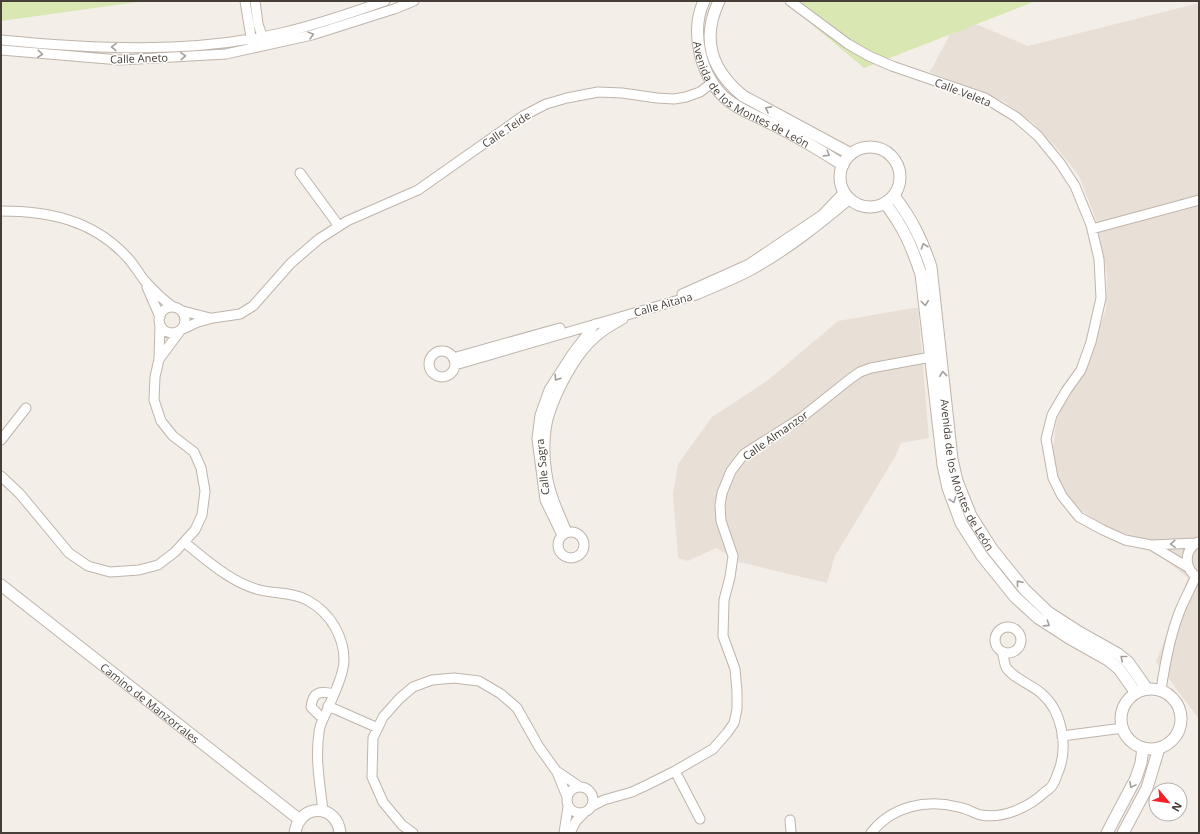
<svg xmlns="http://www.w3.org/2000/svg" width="1200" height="834" viewBox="0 0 1200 834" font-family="'Open Sans',sans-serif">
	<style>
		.residential { fill: #e8dfd7 }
		.green { fill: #d9e7b3 }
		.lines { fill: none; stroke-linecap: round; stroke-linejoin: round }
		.minor-casing { stroke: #bfb4ab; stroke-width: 11 }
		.tertiary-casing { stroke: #bfb4ab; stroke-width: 13 }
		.minor { stroke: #fff; stroke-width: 9 }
		.tertiary { stroke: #fff; stroke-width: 11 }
		.oneway { stroke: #a39e9b }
		.labels { text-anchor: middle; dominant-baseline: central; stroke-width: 3; stroke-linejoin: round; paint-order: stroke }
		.street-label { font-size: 11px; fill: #473e37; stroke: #fff }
	</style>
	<rect width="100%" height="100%" fill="#f4eee9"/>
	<path class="residential" d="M1199,3V719L1156,662L1188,578L1141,539L1117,531L1097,521L1079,509L1065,491L1057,474L1053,447L1056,423L1065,398L1082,377L1094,345L1106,309L1107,275L1096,220L1079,176L1057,148L1032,122L1003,101L930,72L959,17L1028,46Z
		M913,308H918L929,438L901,443L895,457L835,556L827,583L739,562L716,548L688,561L678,558L673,494L678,464L712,417L767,381L838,321Z"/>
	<path class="green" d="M1,1H145L1,21Z
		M784,1H1036L864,68Z"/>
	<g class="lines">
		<g class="minor-casing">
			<path id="minor" d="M245,1L252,43
				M255,1L258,24L264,42
				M790,1L848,44L869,56L892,66L985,98L1016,117L1038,136L1060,163L1075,186L1091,225L1099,259L1101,298L1091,342L1081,370L1066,391L1052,415L1046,439L1053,478L1062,496L1079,517L1103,530L1125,540L1151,545L1196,543
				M1,40C94,49 190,54 281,33C316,25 351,13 385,1
				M1,50L120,60L226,54L312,35L394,9L414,1
				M300,173L339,226
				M1,211C49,211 92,220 126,256C133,263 138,272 144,280C153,290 162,299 173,307
				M1092,229L1199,200
				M147,287L160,317
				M682,294L749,264L822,215L844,192
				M159 320a13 13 0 1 1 26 0a13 13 0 1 1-26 0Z
				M183,311L210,318
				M183,329L198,322L213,318L240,314L253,306L291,263L319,239L347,221L418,190L523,116L546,104L567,98L598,92L622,93L657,98L674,99L686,97L700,92L712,83
				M429 364a13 13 0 1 1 26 0a13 13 0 1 1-26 0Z
				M160,358L180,331
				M453,358L560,328
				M455,365L696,295C716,286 736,279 755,268C789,249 820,224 850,199
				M1,440L26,408
				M1,476L20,494L69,553L88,566L110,572L139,570L158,565L175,552L195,530L202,515L205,491L201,468L194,452L173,436L161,421L154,400L155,377L159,359L160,324
				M558 545a13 13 0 1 1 26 0a13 13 0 1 1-26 0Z
				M567,532C559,513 550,495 547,474C544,458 544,436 548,419C556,392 575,354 597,336C605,329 614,324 623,319
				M561,533L545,500L537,439L540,415L549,390L572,354L595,324
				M184,542C207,560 231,583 260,590C276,594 292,592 307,600C320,607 328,615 335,627C354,662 339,681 326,713C323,719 319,726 319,733C315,759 320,784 323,811
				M1198,542C1183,551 1184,570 1199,578
				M1151,545L1189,568
				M995 640a13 13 0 1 1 26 0a13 13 0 1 1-26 0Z
				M1161,690C1165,663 1170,634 1181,608C1186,597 1191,587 1196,576
				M328,706L378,728
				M323,718L319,715L311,707C313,691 320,691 334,694
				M1062,736L1123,728
				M675,771L700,819
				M558,772L580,787
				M567 800a13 13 0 1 1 26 0a13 13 0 1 1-26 0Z
				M592,806L604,800L632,792L647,785L675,771L713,749L727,733L734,723L737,709V691L735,669L723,636L724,600L730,577L733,556L721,521L720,505L722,493L731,471L744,454L801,418L850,379L860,372L871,368L931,357
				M790,820L791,833
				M413,833L402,825L383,802L372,777L373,738L383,717L399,699L413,687L432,680L454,678L479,681L501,694L517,708L539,747L557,772L567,797
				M564,833L568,807
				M570,833L576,821L584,813
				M871,833C892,806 926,799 958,807C966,808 973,813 981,815C1004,819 1029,807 1045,792C1048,790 1052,787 1053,784C1056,780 1057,774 1059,770C1068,746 1062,711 1042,694C1033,685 1012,678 1006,667C1004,663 1004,657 1002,652"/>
		</g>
		<g class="tertiary-casing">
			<g id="tertiary">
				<path id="s1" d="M704,1C690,31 700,74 724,97C737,109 756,116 772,124C796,136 820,150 843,165"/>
				<path d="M719,1C701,39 711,70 743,96L851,154"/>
				<circle cx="870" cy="177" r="30"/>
				<path id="s2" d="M894,196C912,219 922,240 931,267L952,459L957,481L971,516L992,549L1025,590L1048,612L1079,632L1118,654L1128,662L1147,689"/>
				<path d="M885,203C904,228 911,245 921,274L943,465L948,488L961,523L982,556L1015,597L1038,618L1069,638L1108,660L1119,669L1136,693"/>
				<path id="s3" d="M1,585L300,820"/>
				<circle cx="1151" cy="719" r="30"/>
				<path d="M295,833C299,803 337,803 340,833"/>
				<path d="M1107,833L1136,778L1141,763L1143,748"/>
				<path d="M1123,833L1147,788L1159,748"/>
			</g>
		</g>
		<use href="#minor" class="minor"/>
		<use href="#tertiary" class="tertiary"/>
	</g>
	<defs><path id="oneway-chevron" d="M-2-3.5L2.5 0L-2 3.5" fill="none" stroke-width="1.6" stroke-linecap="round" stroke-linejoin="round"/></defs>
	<g class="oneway">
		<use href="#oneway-chevron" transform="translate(311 35) rotate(-15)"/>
		<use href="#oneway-chevron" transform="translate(114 47) rotate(-179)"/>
		<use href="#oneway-chevron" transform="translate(40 54) rotate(5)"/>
		<use href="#oneway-chevron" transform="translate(183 56) rotate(-4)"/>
		<use href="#oneway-chevron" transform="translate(768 109) rotate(-152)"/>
		<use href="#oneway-chevron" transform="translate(827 154) rotate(32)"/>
		<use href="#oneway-chevron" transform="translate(924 246) rotate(-109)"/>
		<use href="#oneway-chevron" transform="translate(925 303) rotate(83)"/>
		<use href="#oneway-chevron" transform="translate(943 374) rotate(-96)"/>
		<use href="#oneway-chevron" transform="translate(557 378) rotate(123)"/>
		<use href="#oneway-chevron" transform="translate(953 500) rotate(69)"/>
		<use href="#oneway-chevron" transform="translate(1173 544) rotate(177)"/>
		<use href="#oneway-chevron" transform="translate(1019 583) rotate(-129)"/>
		<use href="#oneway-chevron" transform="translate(1047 624) rotate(33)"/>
		<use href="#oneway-chevron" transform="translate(1123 658) rotate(-141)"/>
		<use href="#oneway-chevron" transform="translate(1132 785) rotate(118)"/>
	</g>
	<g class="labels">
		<g class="street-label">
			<text transform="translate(139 58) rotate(-2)">Calle Aneto</text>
			<text stroke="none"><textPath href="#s1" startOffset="121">Avenida de los Montes de León</textPath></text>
			<text transform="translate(963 92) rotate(21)">Calle Veleta</text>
			<text transform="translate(506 129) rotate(-34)">Calle Teide</text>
			<text transform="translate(663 304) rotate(-16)">Calle Aitana</text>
			<text transform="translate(775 435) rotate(-35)">Calle Almanzor</text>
			<text transform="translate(542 467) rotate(-96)">Calle Sagra</text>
			<text stroke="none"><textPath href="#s2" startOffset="293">Avenida de los Montes de León</textPath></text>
			<text stroke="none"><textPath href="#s3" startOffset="190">Camino de Manzorrales</textPath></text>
		</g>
	</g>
	<rect width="1200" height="834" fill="none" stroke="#473e37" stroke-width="4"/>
	<g transform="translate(1168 802) rotate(119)"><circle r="19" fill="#ffffff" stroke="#b5b2af"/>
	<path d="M0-3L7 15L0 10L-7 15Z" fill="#f41f27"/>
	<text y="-6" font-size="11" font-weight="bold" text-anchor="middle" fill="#473e37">N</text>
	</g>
</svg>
